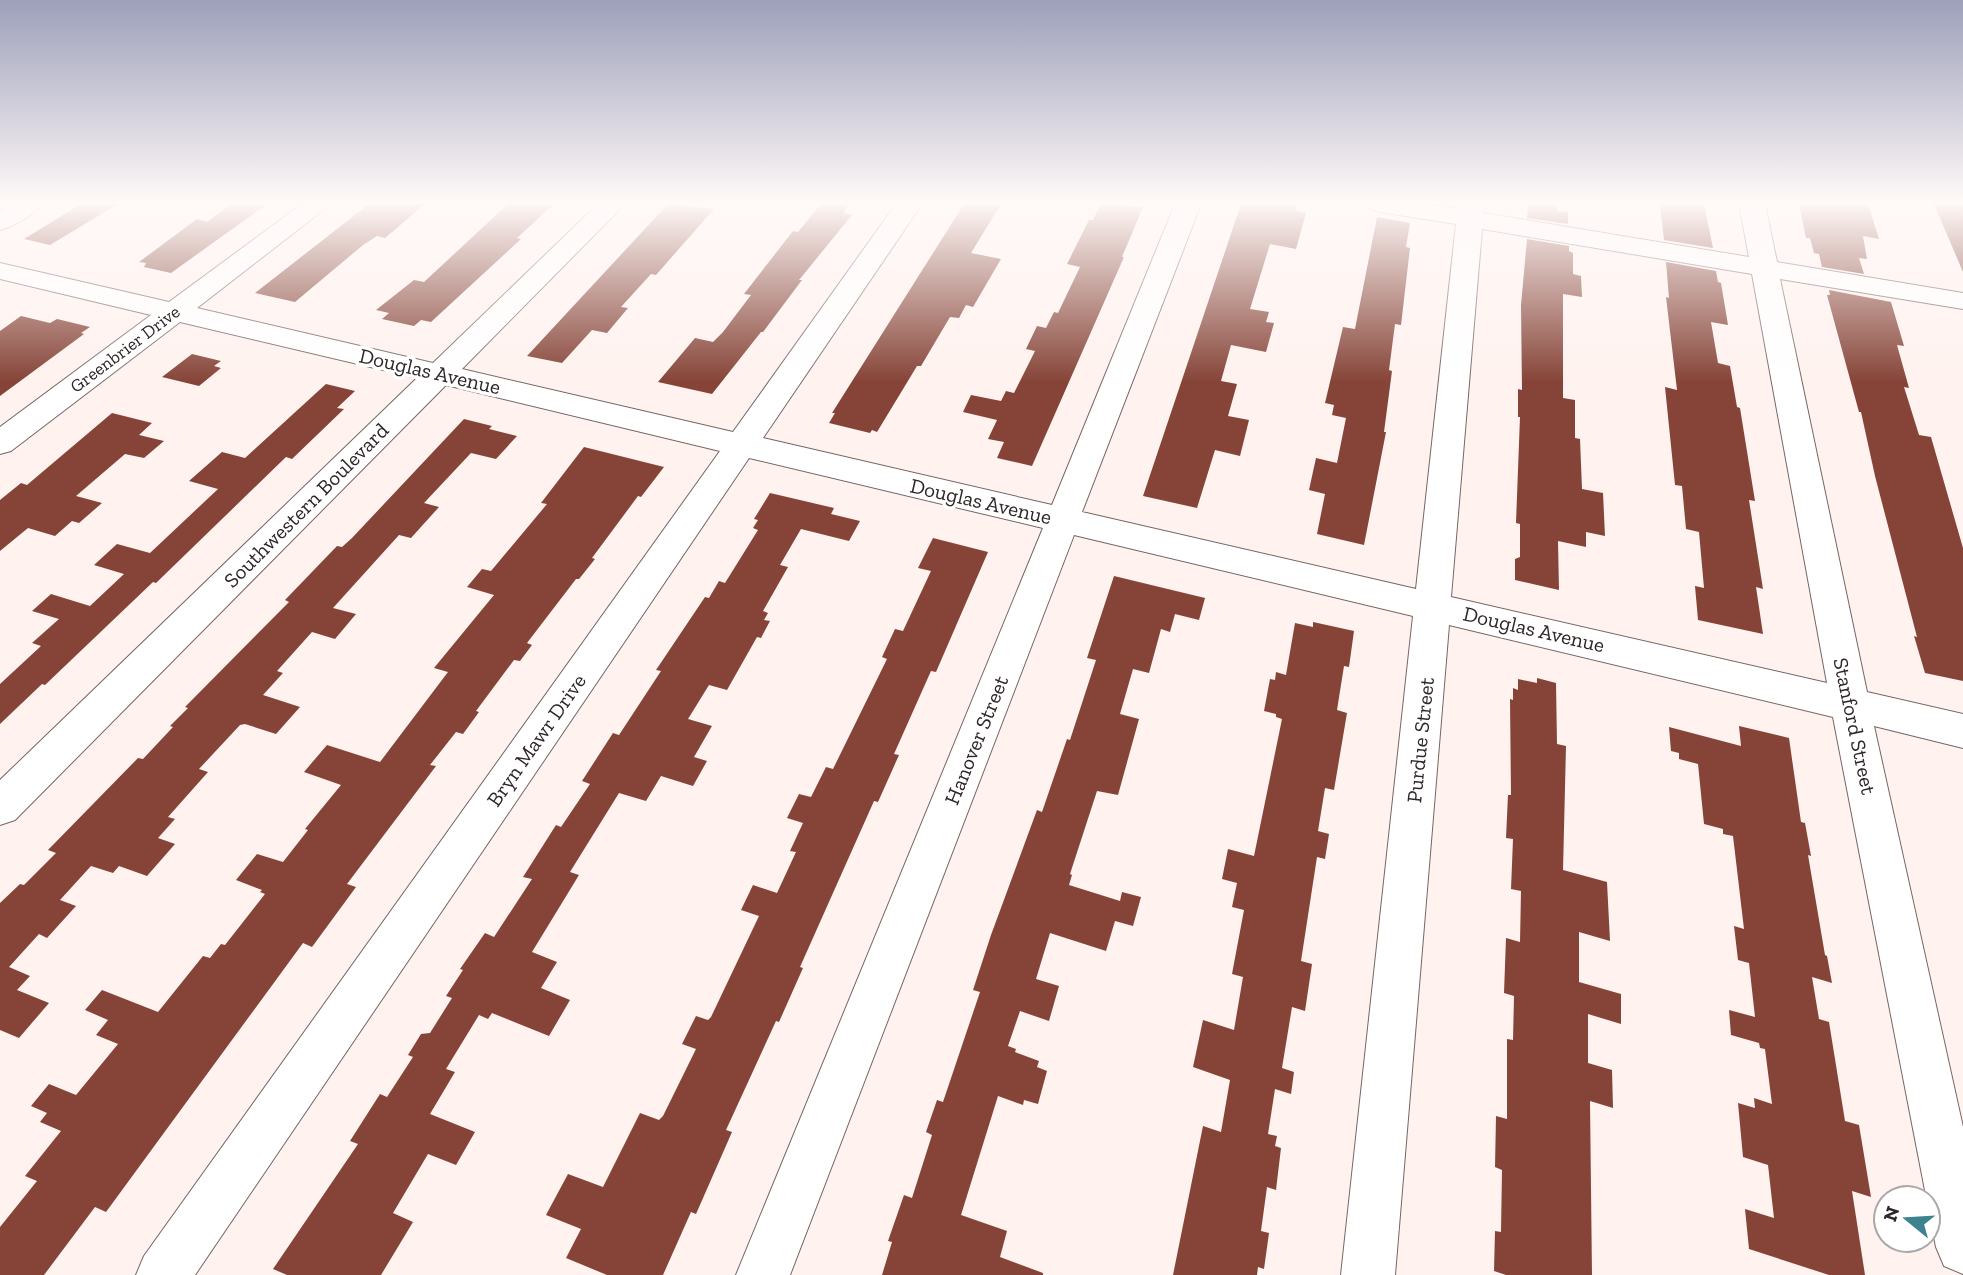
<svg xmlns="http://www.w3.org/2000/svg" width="1963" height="1275" viewBox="0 0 1963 1275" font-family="'Zilla Slab',serif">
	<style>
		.building { fill: #864438 }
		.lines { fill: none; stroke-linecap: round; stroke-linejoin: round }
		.minor-casing { stroke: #746764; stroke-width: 2 }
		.minor { fill: #fff; fill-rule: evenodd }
		.labels { text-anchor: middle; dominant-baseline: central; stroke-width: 7; stroke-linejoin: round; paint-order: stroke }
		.far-street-label { font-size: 18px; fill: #2c2625; stroke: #fff }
		.street-label { font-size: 21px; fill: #2c2625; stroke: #fff }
	</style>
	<rect width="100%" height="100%" fill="#fff2ef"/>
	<path class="building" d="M81,204H118L50,245L24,239Z
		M232,204H267L171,273L144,267L146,263L139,262L197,219L207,222Z
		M369,204H425L385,238L377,236L363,245L295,302L255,293Z
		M508,204H554L517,238L521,239L431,322L421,320L414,326L382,319L389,313L376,310L414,280L424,282Z
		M668,204L714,209L656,275L651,274L621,307L628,308L607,333L592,330L562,363L527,356Z
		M821,204H848L844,213L852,215L799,280H802L763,332H761L712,394L658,382L695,338L713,342L723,332L751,295L744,294L793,231L798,232Z
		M964,204H1001L971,253L1001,259L973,307L966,305L959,318L950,317L921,366H917L877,432L872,430L870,433L829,423L835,413H832Z
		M1101,204L1143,207L1122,257H1124L1032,466L997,458L1004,442L988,439L997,420L963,412L971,395L1001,401L1006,391L1014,393L1035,351L1026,349L1037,326L1046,328L1054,312L1058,313L1080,267L1067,264L1089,220H1093Z
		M1241,204H1297L1295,211L1306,213L1296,249L1270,244L1250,309L1269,312L1266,322L1274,323L1266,352L1231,345L1221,381L1237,384L1228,416L1249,420L1240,456L1215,450L1197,508L1143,496Z
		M1528,204H1557V211L1568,212V224L1527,218Z
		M1660,204H1704L1713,248L1664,240Z
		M1799,204H1868L1879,239L1863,236L1867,259L1859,258L1864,274L1822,267L1819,254L1814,253L1810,238H1806Z
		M1934,204H1963V272Z
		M1377,217L1410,223L1406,247L1410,248L1401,325L1395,324L1389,370L1392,371L1384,432H1386L1364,545L1317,534L1325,494L1309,490L1316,458L1337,463L1346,418L1332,415L1334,405L1325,403L1343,327L1355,329Z
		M1527,239L1569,246V251L1573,253V274L1581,276L1582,297L1563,294V398L1575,400V438L1580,439L1582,489L1603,493L1605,536L1586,532V547L1558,541L1559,590L1515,580V559L1520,557V524L1516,523L1520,417H1518V389L1522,390L1521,305Z
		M1666,262L1716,271L1718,282L1721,283L1728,325L1711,322L1718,363L1730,366L1737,407L1740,408L1755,501L1749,500L1763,589L1756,587L1763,634L1698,620L1695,586L1704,588L1699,532L1686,529L1682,486L1675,485L1665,387L1677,390L1666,297L1669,298Z
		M1829,290L1891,302L1904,346L1897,345L1909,388L1904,387L1919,435L1931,437L1963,548V681L1925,673L1914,636L1917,637L1875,476L1861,412H1859L1827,295H1830Z
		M21,316L50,323L57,319L90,327L81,333L84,334L0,396V331Z
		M192,354L221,361L214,366L221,368L199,386L162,377Z
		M326,384L355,391L337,408L344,409L292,459L286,457L156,583L153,582L45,685L42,684L0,724V684L41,646L32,643L59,619L32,611L51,594L90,606L124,574L94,565L117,544L150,553L218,489L189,481L222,452L245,458Z
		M112,413L152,423L139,435L164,441L144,458L125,454L76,496L102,503L79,523L72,521L55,536L28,528L0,551V500L21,483L27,485Z
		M464,419L492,426L489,429L517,436L496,459L471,453L424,503L439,507L411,538L399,535L333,608L356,614L335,639L312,632L277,671L283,673L263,695L300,707L276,734L245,724L240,725L199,769L208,772L168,817L175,819L158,838L175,844L147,876L119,866L113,873L91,866L60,900L76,906L47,938L39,934L9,967L30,976L17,990L49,1003L19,1038L0,1030V903L20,884L24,885L56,853L48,850L138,758L143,759L173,727L170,726L188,708L185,707L289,602L285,600L337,546L342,547L352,538Z
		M584,447L664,467L641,497L638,496L592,558L595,559L579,579H576L527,643L532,645L520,661L514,660L476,711L479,712L463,734L456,732L430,765L436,766L347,884L356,887L312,947L303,943L106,1212L95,1207L44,1275H0V1227L37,1181L25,1176L61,1131L40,1122L47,1113L31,1106L49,1084L76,1095L118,1044L96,1035L108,1020L85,1010L102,990L158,1012L203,956L210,958L221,944L225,945L265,894L260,892L262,890L236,880L257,854L283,862L308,830L305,829L341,785L304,772L327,745L380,762L448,672L434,668L494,595L467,587L482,569L491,571L547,504L541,503Z
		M770,493L834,508L831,514L860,521L849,541L801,529L780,565L788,567L763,611L768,613L764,620L770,621L761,638L757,637L727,690L709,685L688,719L712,726L694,757L707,761L693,786L661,776L646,801L619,793L570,872L579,875L532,952L557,962L541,988L570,1000L549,1036L492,1013L488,1019L479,1015L446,1069L455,1072L430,1114L475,1132L456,1165L428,1154L393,1213L413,1222L381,1275H287L273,1269L358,1144L350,1141L380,1094L387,1097L413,1057L408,1055L421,1034L430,1033L452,998L446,996L463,970L460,969L485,933L494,937L532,879L523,877L556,825L561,827L590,784L582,781L613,733L619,735L661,671L656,670L705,597L709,598L719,581L725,583L758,530L753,528L758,520L754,519Z
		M933,538L988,552L936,672L931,671L894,754L899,755L878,802L874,801L800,967L803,968L779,1022L776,1021L726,1130L732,1132L696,1214L691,1212L663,1275H607L566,1258L581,1229L546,1215L568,1174L603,1187L640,1113L659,1120L663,1116L696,1049L682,1044L696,1016L708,1020L711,1017L759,916L741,910L753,885L777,893L796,852L790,851L803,823L787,818L799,794L811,797L826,767L833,769L887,659L882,657L895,629L903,631L931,571L918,568Z
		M1114,576L1205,598L1199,620L1175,614L1170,632L1161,629L1149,673L1133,669L1120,714L1139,719L1118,795L1097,791L1070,874L1072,875L1069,885L1120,901L1122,892L1141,897L1133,926L1115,921L1106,951L1050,933L1036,979L1059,986L1049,1021L1020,1011L1008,1046L1016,1049L1015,1052L1039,1061L1037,1067L1047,1071L1038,1104L1024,1100L1023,1105L998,1096L961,1215L1007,1231L1000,1257L1043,1273V1275H882L892,1242L888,1241L904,1195L912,1198L932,1135L926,1132L937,1100L943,1102L980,992L973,990L991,935L1037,810L1042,812L1067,739L1070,740L1096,660L1087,658Z
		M1313,622L1354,631L1349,667L1344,666L1337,710L1347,713L1334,790L1325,788L1318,831L1329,834L1325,859L1317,857L1301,961L1312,964L1305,1011L1292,1007L1282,1068L1294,1072L1291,1094L1275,1089L1268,1134L1277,1136L1275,1146L1281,1148L1276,1190L1267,1187L1261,1231L1269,1233L1264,1269L1258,1267L1257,1275H1173L1203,1126L1221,1132L1230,1080L1193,1067L1203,1020L1234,1030L1243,977L1232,974L1244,910L1232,907L1237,883L1222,879L1228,849L1254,856L1282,719L1276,717V714L1264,711L1270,679L1275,680L1276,672L1286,675L1295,623L1313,627Z
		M1537,678L1556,683L1557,744L1566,746L1563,870L1607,882L1610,941L1579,932V982L1621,994V1024L1588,1014V1063L1612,1070L1613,1108L1590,1101L1592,1275H1506L1494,1271L1495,1231L1501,1232L1502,1170L1495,1167L1496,1116L1507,1119V1039L1513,1040L1514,996L1504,993L1506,938L1520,942L1521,891L1511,889L1513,839L1506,838L1508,795H1511L1510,699L1513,700V688L1518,690V679L1537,683Z
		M1739,726L1789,738L1801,822L1805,823L1811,856L1808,855L1825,955L1827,956L1832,983L1812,977L1819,1019L1829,1022L1845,1121L1859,1125L1871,1197L1852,1191L1865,1275H1829L1749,1249L1745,1209L1774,1218L1768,1165L1743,1157L1738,1103L1755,1108L1754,1098L1772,1104L1765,1049L1760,1048L1759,1043L1731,1035L1729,1010L1755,1017L1749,963L1738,960L1734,926L1744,929L1733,836L1723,834V829L1704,824L1698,764L1679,759V753L1671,751L1669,727L1741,746Z"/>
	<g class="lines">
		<g class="minor-casing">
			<path id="minor" d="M11,204H42C33,216 14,226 0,230V211Z
				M302,204H331L197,308L433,363L598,204H625L462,369L733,432L896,204H922L763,438L1052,505L1175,204H1201L1082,512L1416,589L1456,224L1380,212L1371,209L1367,204H1426L1458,209V204H1484L1483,213L1749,257L1739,204H1765L1777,262L1963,293V309L1780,279L1867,692L1963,714V748L1874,726L1963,1127V1274L1944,1266L1936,1247L1833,717L1449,625L1395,1275H1341L1413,616L1074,535L790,1275H736L1043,528L749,458L195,1275H136L144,1256L720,451L446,385L15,820L0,825V780L417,378L180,322L11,451L0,454V427L151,315L0,279V263L169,302ZM1482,229L1752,274L1827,683L1451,597Z"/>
		</g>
		<use href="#minor" class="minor"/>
	</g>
	<linearGradient id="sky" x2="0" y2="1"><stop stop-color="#9da0ba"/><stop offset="0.53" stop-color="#fff9f8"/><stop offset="1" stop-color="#fff9f8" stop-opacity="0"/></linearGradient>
	<rect width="1963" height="382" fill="url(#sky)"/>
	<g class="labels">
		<g class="far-street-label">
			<text transform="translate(125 349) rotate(-37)">Greenbrier Drive</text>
		</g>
		<g class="street-label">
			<text transform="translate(430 371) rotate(13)">Douglas Avenue</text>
			<text transform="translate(981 501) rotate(13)">Douglas Avenue</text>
			<text transform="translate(306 505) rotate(-45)">Southwestern Boulevard</text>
			<text transform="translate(1534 629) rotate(13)">Douglas Avenue</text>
			<text transform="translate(1855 726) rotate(78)">Stanford Street</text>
			<text transform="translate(536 740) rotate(-55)">Bryn Mawr Drive</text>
			<text transform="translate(976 740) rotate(-68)">Hanover Street</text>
			<text transform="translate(1420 740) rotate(-84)">Purdue Street</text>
		</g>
	</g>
	<g transform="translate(1907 1219) rotate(288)"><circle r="33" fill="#ffffff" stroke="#aba8a8" stroke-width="2"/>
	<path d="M0-5L12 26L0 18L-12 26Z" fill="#3d828f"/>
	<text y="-10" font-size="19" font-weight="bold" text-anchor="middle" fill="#2c2625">N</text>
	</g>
</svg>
